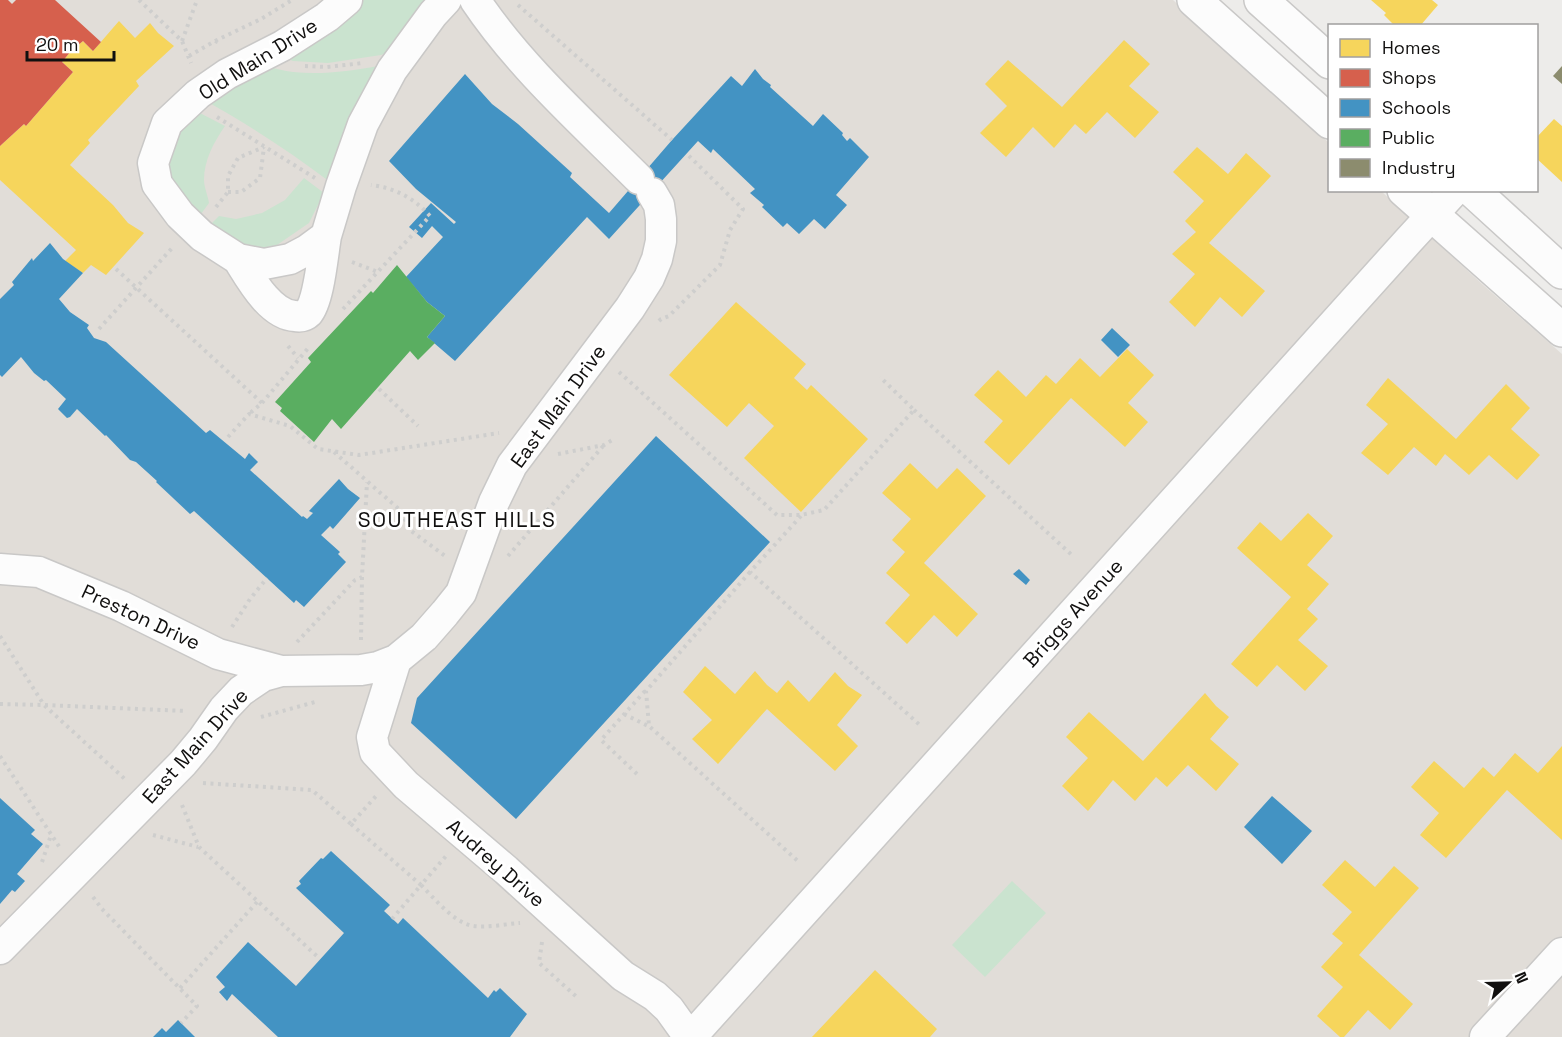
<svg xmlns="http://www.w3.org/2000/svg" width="1562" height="1037" viewBox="0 0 1562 1037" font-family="'Space Grotesk',sans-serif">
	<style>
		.built { fill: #e1ddd8 }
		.green { fill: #cae3cf }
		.homes { fill: #f6d55c }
		.shops { fill: #d6604d }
		.schools { fill: #4393c3 }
		.public { fill: #5aae61 }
		.industry { fill: #8c8c6e }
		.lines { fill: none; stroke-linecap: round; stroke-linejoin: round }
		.street-casing { stroke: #c9c8c7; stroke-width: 33 }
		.secondary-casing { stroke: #c9c8c7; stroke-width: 36 }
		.path { stroke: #cececd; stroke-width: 4; stroke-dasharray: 3 4.5; stroke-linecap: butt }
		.street { stroke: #fcfcfc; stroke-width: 30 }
		.secondary { stroke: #fcfcfc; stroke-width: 33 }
		.labels { text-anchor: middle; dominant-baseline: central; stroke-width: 6; stroke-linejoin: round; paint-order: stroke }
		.street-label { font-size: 20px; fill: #11100f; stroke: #fff }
		.neighbourhood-label { font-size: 21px; letter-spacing: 1.5px; fill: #11100f; stroke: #fff }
	</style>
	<rect width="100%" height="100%" fill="#edecea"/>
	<path class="built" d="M0,0H1173L1329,143L1330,190L1381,191L1482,284L1562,354V1037H0Z"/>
	<path class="green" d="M364,0H428L391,51L381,55L328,63L293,61L282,57Z
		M265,66C275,68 284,71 293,72C322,75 350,71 378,66L348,121L339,148L330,182C290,152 249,125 206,101Z
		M194,110L225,126C214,142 204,160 204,180C204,187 208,196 209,203L201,214C194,207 182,200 176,192C157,162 176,135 194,110Z
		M304,178L324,193L309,223L277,245L257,249L241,247L211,224L219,216L236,219L262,213L285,200Z
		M1012,881L1046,913L985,977L952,945Z"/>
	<path class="homes" d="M1371,0H1432L1438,5L1420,26H1395L1384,15L1386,13Z
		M119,21L135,38L150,23L158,33L174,46L136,81L139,86L88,140L90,143L70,165L113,205L128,223L144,233L106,275L91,265L83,273L65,261L76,250L0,180V146L24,124L26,126L73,72L62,62L71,51L83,41L93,51Z
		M1124,40L1150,64L1129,86L1159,112L1135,138L1107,112L1086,134L1075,124L1054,148L1033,127L1006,157L980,133L1007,106L985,84L1008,60L1062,107Z
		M1554,119L1562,126V182L1536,158V138Z
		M1197,147L1228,174L1246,153L1271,176L1209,243L1265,291L1242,317L1220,297L1195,327L1169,302L1195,274L1172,254L1196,232L1185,221L1204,201L1173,172Z
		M736,302L806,364L794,378L807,390L811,385L868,439L801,512L744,458L774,426L749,403L727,427L669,375Z
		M1127,349L1154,375L1128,403L1148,422L1125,447L1071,398L1009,465L984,442L1003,421L974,395L998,370L1026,397L1046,375L1056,384L1080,358L1100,377Z
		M1388,378L1456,439L1506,384L1530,408L1511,429L1540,455L1517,480L1489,455L1469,475L1445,454L1436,466L1414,447L1388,475L1361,453L1388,424L1366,405Z
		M910,463L937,489L957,468L986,496L924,563L978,614L957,637L934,615L907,644L885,623L910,595L886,573L905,552L892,540L911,519L882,493Z
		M1308,513L1333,536L1307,565L1329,584L1307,609L1318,619L1298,640L1328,666L1305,691L1277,665L1257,687L1231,664L1291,597L1237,548L1260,522L1281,541Z
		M705,666L735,694L755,671L767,685L777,693L788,680L809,702L835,672L848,686L862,695L837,725L858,746L835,771L767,709L718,764L692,739L712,720L683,692Z
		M1205,693L1216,706L1229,717L1210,739L1239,764L1216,791L1188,765L1167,787L1156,777L1135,801L1113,780L1088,811L1062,786L1088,758L1066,737L1089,712L1143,761Z
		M1562,746V840L1507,790L1446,858L1420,835L1439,813L1411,787L1434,761L1464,788L1483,767L1494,777L1515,753L1538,773Z
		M1345,860L1375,887L1394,866L1419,888L1359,955L1413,1004L1390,1030L1368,1010L1344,1037H1340L1317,1016L1343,987L1321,967L1343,943L1332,934L1352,912L1322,885Z
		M875,970L937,1029L930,1037H812Z"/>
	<path class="shops" d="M0,0H8L12,4L16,0H55L101,42L93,51L83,41L71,51L62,62L73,72L26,126L24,124L0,146Z"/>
	<path class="schools" d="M755,69L763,79L771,85L770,87L813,126L823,114L843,133L842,135L847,141L850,138L869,157L836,195L847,205L825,229L814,219L799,234L787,223L783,227L762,207L764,205L750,193L755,189L713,149L711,153L698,141L609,239L587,217L455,361L427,337L445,316L427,302L406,277L443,237L432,226L422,238L409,227L431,203L454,224L456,222L416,189L389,161L465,74L492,104L518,124L572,173L570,177L609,213L672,140L731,76L742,86Z
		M50,243L63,259L83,273L59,299L70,312L89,325L87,328L94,338L106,342L206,433L210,430L245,459L249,453L258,462L250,470L302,517L303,516L307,519L313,513L309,511L339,479L348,489L360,498L333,529L330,526L321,535L340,552L338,554L346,562L304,607L296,600L294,603L194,511L190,514L156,482L157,481L136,462L130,460L106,435L105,436L77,409L70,417L67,418L58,409L66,399L46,380L44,381L34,373L21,357L2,377L0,375V299L14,285L12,282L32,258L33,261Z
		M1112,328L1130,345L1118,357L1101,340Z
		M656,436L770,542L516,819L411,723L417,698Z
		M1019,569L1030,580L1026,585L1013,574Z
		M1272,796L1312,831L1282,864L1244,827Z
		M0,798L35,830L31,834L43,844L17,874L25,881L15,892L12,890L0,904Z
		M331,851L390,905L384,911L398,924L403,918L488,998L494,990L496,992L500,988L527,1014L510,1037H278L232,994L227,1001L219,992L225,987L216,977L248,942L296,986L344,933L296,888L301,884L299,881L321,858L323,859Z
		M178,1020L195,1037H153L162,1028L166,1032Z"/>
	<path class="public" d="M397,265L427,302L445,316L427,337L435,343L418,360L410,351L341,429L332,419L314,442L280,411L282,408L275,402L311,362L308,358L371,291L373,293Z"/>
	<path class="industry" d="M1562,66V84L1553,76Z"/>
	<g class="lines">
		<g class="street-casing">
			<path id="street" d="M347,0L327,17L282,46L227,74L198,94L167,123L153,163L157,184L180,215L202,236L238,259L264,264L290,259L307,250L326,236L341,186L363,124L392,70L433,14L446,0
				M475,0C520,67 582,122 639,179
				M238,259C250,278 270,315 295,316C300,317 305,316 308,313C319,301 323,253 326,236
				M0,569L39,572L121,606L218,654L281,671
				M396,660L372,737L375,752L406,785L506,870L623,976L655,996L669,1009L689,1037
				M0,949L183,763L203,739L224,709L241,691L263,676L281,671L361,670L378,667L396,660L424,637L445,613L461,593L494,502L512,465L630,308L649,278L657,259L661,241V219L659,205L652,193
				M691,1037L1409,240L1455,190
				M1485,1037L1562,953"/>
		</g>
		<g class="secondary-casing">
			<path id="secondary" d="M1194,0L1330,122
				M1261,0L1330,62
				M1404,190L1562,330
				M1472,190L1562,272"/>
		</g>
		<path class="path" d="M139,0L182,41L191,63
			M518,5L672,140
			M182,41L197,0
			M215,41L261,19L292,0
			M189,56L215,41L220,43
			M305,66L327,67L363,63
			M217,117L315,178
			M228,192H241L260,178L264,147
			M216,207L228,192V176L238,158L264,147
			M352,262L378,272
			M116,269L262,403L249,414
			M343,309L430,216C414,198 395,188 371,185
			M659,321L661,319L669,316L720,265L730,230L743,209L687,154
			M99,329L173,247
			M288,346L298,358
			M619,372L777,515H801L824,510L914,410L880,377
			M379,389L418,426
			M262,403L310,346
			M914,410L1074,557
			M228,437L249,414L290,426L318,449L359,455L499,433
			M334,452L401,511L410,530L445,556
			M558,454L604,445L614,439
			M801,516L750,572L922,727
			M508,556L604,445
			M750,572L646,691L649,726L800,863
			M232,627L250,599L267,578
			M0,636L44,705L127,781
			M361,640L362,577L367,482
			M297,642L355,580L362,577
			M0,704L44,705L186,711
			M624,714L648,726
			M261,717L315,702
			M0,756L60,848
			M637,774L601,740L645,691
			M203,783L312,790L351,824L377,795
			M182,805L199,847L320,959
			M351,824L421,885L446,856
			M153,835L198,847
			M42,862L51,835
			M93,897L102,909L197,1006L181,1023
			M392,919L421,885C435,899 453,922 473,926C488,928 505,924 520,923
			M542,942L539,963L578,998
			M180,988L258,901"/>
		<use href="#street" class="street"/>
		<use href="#secondary" class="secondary"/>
	</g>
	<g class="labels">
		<g class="street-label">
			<text transform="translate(258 59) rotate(-32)">Old Main Drive</text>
			<text transform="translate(558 406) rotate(-54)">East Main Drive</text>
			<text transform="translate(1073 613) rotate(-48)">Briggs Avenue</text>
			<text transform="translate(141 617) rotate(25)">Preston Drive</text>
			<text transform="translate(195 746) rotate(-48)">East Main Drive</text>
			<text transform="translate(496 863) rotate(41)">Audrey Drive</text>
		</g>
		<g class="neighbourhood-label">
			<text x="457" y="519">SOUTHEAST HILLS</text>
		</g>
	</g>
	<rect x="1328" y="24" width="210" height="168" fill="#ffffff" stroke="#a09f9f" stroke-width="1.5"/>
	<rect x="1340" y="39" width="30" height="18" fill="#f6d55c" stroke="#a09f9f" stroke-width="1.5"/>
	<text x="1382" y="54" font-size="18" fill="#11100f">Homes</text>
	<rect x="1340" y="69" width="30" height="18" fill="#d6604d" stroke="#a09f9f" stroke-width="1.5"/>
	<text x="1382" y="84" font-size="18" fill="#11100f">Shops</text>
	<rect x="1340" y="99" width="30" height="18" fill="#4393c3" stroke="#a09f9f" stroke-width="1.5"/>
	<text x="1382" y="114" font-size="18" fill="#11100f">Schools</text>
	<rect x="1340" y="129" width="30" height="18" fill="#5aae61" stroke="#a09f9f" stroke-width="1.5"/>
	<text x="1382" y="144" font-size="18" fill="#11100f">Public</text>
	<rect x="1340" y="159" width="30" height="18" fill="#8c8c6e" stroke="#a09f9f" stroke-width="1.5"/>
	<text x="1382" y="174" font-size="18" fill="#11100f">Industry</text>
	<g transform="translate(1508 983) rotate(68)" stroke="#ffffff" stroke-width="4.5" paint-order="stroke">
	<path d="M0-4.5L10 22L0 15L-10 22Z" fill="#11100f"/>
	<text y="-9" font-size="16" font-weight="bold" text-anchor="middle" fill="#11100f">N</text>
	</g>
	<path d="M27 51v9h87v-9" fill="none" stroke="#11100f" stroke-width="3"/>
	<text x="36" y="51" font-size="18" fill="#11100f" stroke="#ffffff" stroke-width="4.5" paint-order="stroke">20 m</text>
</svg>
